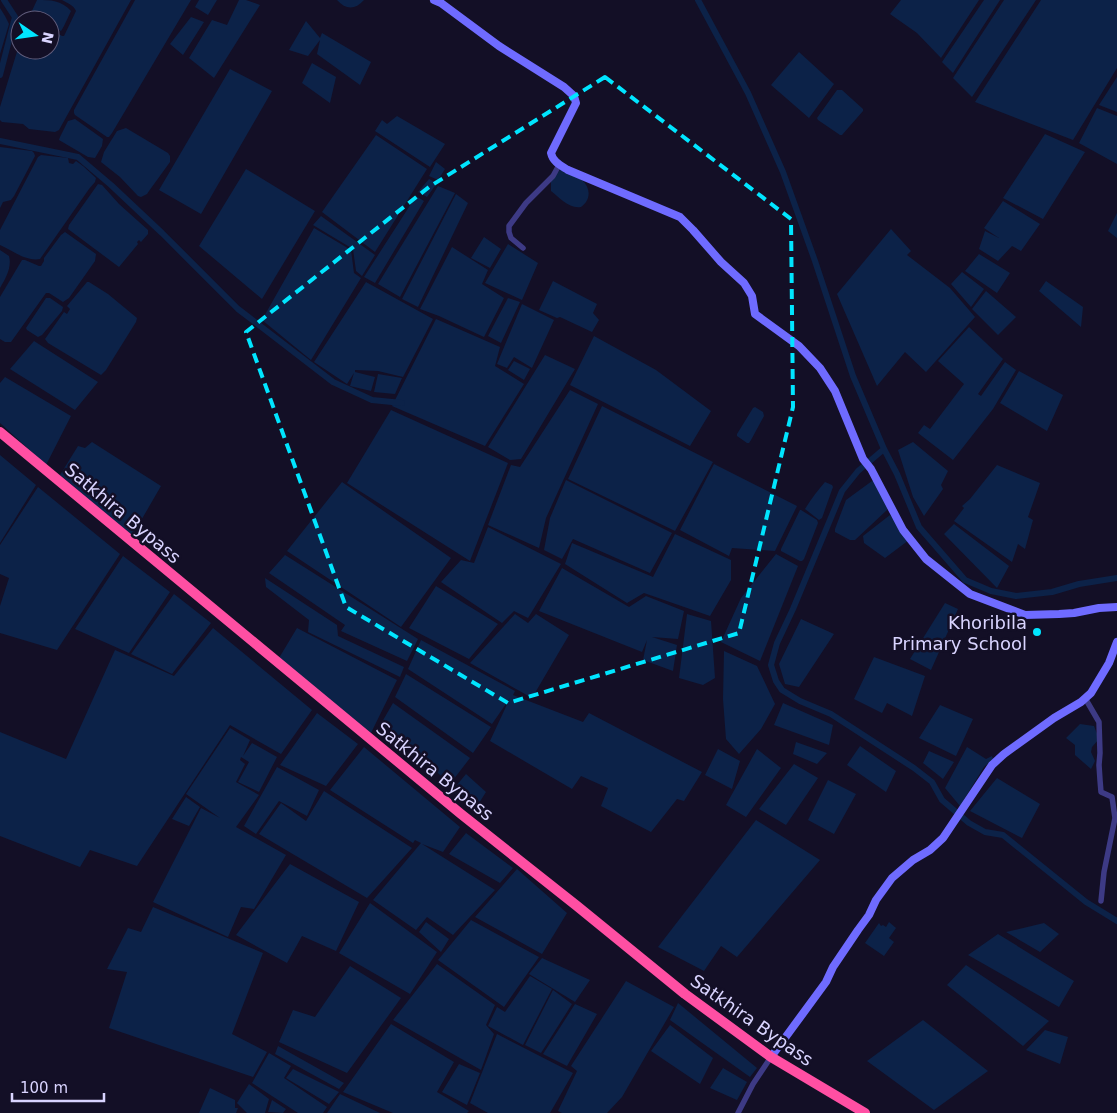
<svg xmlns="http://www.w3.org/2000/svg" width="1117" height="1113" viewBox="0 0 1117 1113" font-family="'DejaVu Sans',sans-serif">
	<style>
		.water { fill: #0c2248 }
		.lines { fill: none; stroke-linecap: round; stroke-linejoin: round }
		.canal { stroke: #0c2248; stroke-width: 6 }
		.street { stroke: #3d3a85; stroke-width: 5.5 }
		.secondary { stroke: #6f6bff; stroke-width: 8 }
		.highway { stroke: #ff4fa3; stroke-width: 10 }
		.marked { fill: none; stroke: #00e5ff; stroke-width: 4; stroke-dasharray: 10 6; stroke-linejoin: round }
		.poi-dot { fill: #00e5ff; stroke: #130f26; stroke-width: 2 }
		.labels { text-anchor: middle; dominant-baseline: central; stroke-width: 5; stroke-linejoin: round; paint-order: stroke }
		.street-label { font-size: 18px; fill: #d9d4ff; stroke: #130f26 }
		.poi-label { font-size: 18px; fill: #d9d4ff; stroke: #130f26; text-anchor: end }
	</style>
	<rect width="100%" height="100%" fill="#130f26"/>
	<path class="water" d="M37,0C51,0 61,0 71,11L64,26L61,31L50,25V20C41,20 37,19 31,13Z
		M62,0H131L59,130L55,132L29,129L23,124L2,122L0,120V107L20,42V50H50V29L62,36H64L76,11C74,5 67,3 62,0Z
		M135,0H191L112,133L109,137H107L75,115L74,113V110Z
		M199,0H217L208,15L195,7Z
		M239,0H246L260,5L214,78L189,58L212,20L227,25Z
		M337,0H364C355,10 346,10 337,0Z
		M901,0H979L941,58L917,33L890,14Z
		M984,0H1000L953,73L942,62Z
		M1004,0H1036L972,97L953,78Z
		M1041,0H1117V68L1073,140L975,102Z
		M0,8L5,16L9,24L0,54Z
		M191,17L204,22L183,55L170,44Z
		M306,21L320,38L322,33L371,62L360,85L317,54L320,40L308,56L289,50Z
		M799,52L834,84L809,118L771,85Z
		M312,63L336,77L330,103L302,83Z
		M230,69L272,91L201,214L159,190Z
		M1117,77V112L1099,105Z
		M837,90H842L863,109V111L842,135H840L818,120L817,118Z
		M1097,108L1117,116V164L1079,143Z
		M397,116L445,144L430,167L375,131L382,120L387,124Z
		M75,119L103,139L102,146L95,158L88,157L59,140L60,137L68,121Z
		M126,128L168,153L170,156V162L149,191L147,194L141,197L138,196L120,177L101,162L104,152L117,131Z
		M1045,134L1085,152L1043,219L1003,198Z
		M376,135L427,169L375,252L322,212Z
		M0,147L32,151L34,153L35,156L14,196L11,200L3,202L0,208Z
		M41,155L68,158L69,163L73,164L76,161L83,166L96,178L95,182L89,189L40,259C26,262 12,250 0,245V230L38,157Z
		M436,162L445,169L438,180L429,176Z
		M246,169L315,211L262,299L199,246Z
		M561,169C568,172 576,175 582,180C591,188 591,200 581,207C569,209 560,198 551,191V180Z
		M429,179L437,183L427,197L418,192Z
		M98,184L102,185L119,204L148,230V234L141,242L139,240L137,242L138,244L119,267L68,229L69,225Z
		M438,186L455,193L400,297L378,284Z
		M456,194L468,203L418,307L402,299Z
		M416,196L424,201L375,283L364,277Z
		M1003,201L1040,224L1021,251L1012,246L998,261L979,249L985,231L999,238L984,228Z
		M1117,213V238L1108,231Z
		M321,216L375,255L362,276L356,271L353,249L313,225Z
		M314,228L351,250L354,273L361,278L311,360L262,320Z
		M891,229L911,251L907,255L950,288L975,317L926,372L905,352L877,386L837,294Z
		M65,232L96,254L95,261L69,298L63,302L49,293H46L11,342H5L0,339V297L19,265L22,260H25L39,266H41L44,261V258L61,235Z
		M484,237L501,249L490,268L471,258Z
		M508,244L538,263L522,300L485,283Z
		M452,247L488,270L482,284L504,298L484,337L439,316L420,309Z
		M0,250L9,256C12,267 6,278 0,288Z
		M979,254L1010,273L997,293L965,271Z
		M962,272L984,289L971,307L951,284Z
		M553,281L597,304L593,313L599,320L592,332L560,317L557,318L539,310Z
		M1046,281L1083,307L1081,327L1039,291Z
		M87,282H89L108,294L137,318L136,322L106,370L101,375L48,343L45,339L64,312L67,314L70,309L67,306Z
		M366,282L433,319L403,377L378,371L355,370V372L375,377L371,391L350,386L354,373L347,384L314,362Z
		M986,291L1016,317L998,335L972,309Z
		M46,298H50L63,307L62,311L42,335L38,337L27,330L26,328Z
		M508,298L520,302L501,343L488,336Z
		M522,304L554,320L532,368L514,357L507,368L497,364Z
		M436,319L500,347L495,366L524,384L485,446L392,406Z
		M969,327L1003,359L978,394L981,396L1005,362L1016,370L993,409L953,460L918,433L924,425L930,429L964,384L938,361Z
		M594,336L656,370L711,411L690,446L570,385Z
		M34,341L98,382L75,410L10,369Z
		M545,355L575,369L521,459L510,460L488,447Z
		M514,361L530,369L524,380L508,370Z
		M1019,371L1063,395L1047,431L1000,403Z
		M378,374L402,378L395,394L374,392Z
		M5,377L71,416L46,465L0,423V383Z
		M570,390L598,404L546,518L539,548L488,525L511,465L520,467Z
		M602,406L713,462L675,531L568,479Z
		M755,407L763,412L764,416L751,440L749,443H747L737,436V434L753,408Z
		M391,410L508,463L470,561L347,483Z
		M92,442L161,486L132,536L60,475L78,446L85,448Z
		M913,442L948,471L941,485L943,489L924,516L913,497L898,450Z
		M0,455L36,485L0,543Z
		M714,464L797,506L775,551L732,548L729,556L680,530Z
		M997,465L1040,483L1028,517L1033,520L1025,549L1018,544L1012,562L954,521L964,508L962,506L970,499Z
		M566,480L672,533L650,573L573,539L562,559L544,550L550,518Z
		M872,481H874L887,508V510L855,540H850L835,532V529L846,500Z
		M342,482L451,558L401,627L287,551Z
		M825,482L832,485L833,487L822,518L819,520L805,509C811,499 818,490 825,482Z
		M38,487L120,554L57,650L0,633V606L9,578L0,574V545Z
		M800,510H801L817,520L818,523L804,559L802,561H800L781,551V549Z
		M890,515L909,540L885,558L864,543L863,536Z
		M954,524L1009,566L997,588L944,534Z
		M488,527L561,564L528,618L514,611L502,623L441,582L461,560L474,563Z
		M675,534L731,560V580L710,616L644,593L627,603L565,564L572,543L653,577Z
		M776,554L798,566L760,661L721,642L741,598Z
		M285,555L418,639L407,661L341,631L345,625L269,573Z
		M123,556L170,592L129,653L75,629Z
		M562,568L629,607L646,596L684,611L678,639L652,637L677,645L673,671L643,660L647,640L642,652L539,611Z
		M265,578L337,625L338,636L404,667L400,677L308,632L309,620L266,587Z
		M436,586L498,624L469,659L409,628Z
		M174,594L211,623L172,674L131,654Z
		M945,603L958,609L931,670L910,659Z
		M515,614L528,623L536,614L569,635L532,698L470,663Z
		M687,614L711,621L715,678L703,685L679,678Z
		M801,619L834,634L799,687L785,684L779,664Z
		M213,628L312,710L281,754L230,725L137,866L90,850L80,867L0,836V732L66,759L115,650L174,676Z
		M297,628L397,680L371,733L279,658Z
		M421,640L515,691L513,695L583,722L589,713L702,772L684,801L677,799L651,832L601,806L608,788L581,776L572,789L490,741L510,698L492,724L408,669Z
		M724,651L757,666L775,704L761,729L739,754L726,739L723,699Z
		M874,657L925,676L912,716L887,703L882,713L854,699Z
		M406,674L491,727L473,753L395,697Z
		M393,703L470,758L450,784L382,722Z
		M783,703L833,725L829,745L774,725Z
		M940,705L973,719L956,756L919,738Z
		M317,713L358,744L326,786L280,765Z
		M1080,724L1094,726L1099,739L1092,747L1091,752L1095,761L1091,769L1075,755V745L1066,738Z
		M230,728L250,740L243,756L252,743L277,757L259,792L238,782L249,762L241,757L240,760L245,764L236,782L259,795L236,827L286,855L254,909L241,907L228,937L153,902L201,808L220,818L186,794Z
		M796,742L827,753L817,764L793,754Z
		M860,746L896,771L886,792L847,765Z
		M364,747L460,827L443,852L422,844L495,890L453,935L427,917L416,930L373,900L421,843L415,840L413,843L330,790Z
		M967,747L986,759L992,756L993,759L984,767L960,806L945,788Z
		M718,749L740,761L732,789L705,775Z
		M757,749L781,768L746,817L726,805Z
		M929,751L954,762L943,779L923,763Z
		M794,764L818,778L786,825L759,809Z
		M277,767L319,790L307,816L279,801L256,834L244,826Z
		M466,774L486,792L474,811L452,791Z
		M997,778L1040,804L1022,838L970,811Z
		M828,780L856,794L834,834L808,820Z
		M324,791L412,848L367,898L259,834L281,803L306,821Z
		M186,797L200,807L189,826L172,819Z
		M756,820L820,860L737,957L721,946L704,971L658,947Z
		M466,833L513,868L500,883L449,854Z
		M290,864L359,902L336,951L302,936L287,963L236,935Z
		M517,869L567,913L542,954L475,917Z
		M370,903L437,952L410,994L339,953Z
		M153,907L263,953L232,1034L267,1052L253,1077L109,1028L127,972L107,969L128,928L141,932Z
		M471,920L539,957L504,1007L438,960Z
		M426,922L449,939L441,952L419,932Z
		M889,922L896,928L889,938L894,942L884,956L865,943L879,923L881,926L883,925L886,927Z
		M1044,923L1059,934L1040,952L1006,932Z
		M998,934L1074,981L1059,1007L968,955Z
		M542,958L590,980L575,1002L529,974Z
		M437,964L495,1005L486,1025L494,1034L481,1070L393,1020Z
		M966,965L1049,1021L1023,1046L947,985Z
		M350,966L401,998L347,1073L279,1042L293,1010L315,1017Z
		M530,976L552,989L523,1045L488,1026L497,1007L505,1012Z
		M626,981L674,1007L622,1097L607,1113H562L558,1111L577,1071L571,1066Z
		M553,990L572,1004L541,1053L525,1045Z
		M678,1003L757,1068L750,1077L670,1020Z
		M575,1004L597,1014L567,1066L543,1054Z
		M923,1020L988,1071L934,1110L867,1061Z
		M391,1024L454,1062L437,1092L469,1111L467,1113H393L343,1092Z
		M670,1025L713,1058L700,1084L651,1051Z
		M1045,1030L1068,1037L1060,1064L1026,1050Z
		M497,1034L573,1073L550,1113H488L470,1103Z
		M278,1046L344,1083L339,1089L275,1054Z
		M269,1053L291,1066L284,1078L327,1107L323,1113H298L252,1083Z
		M459,1064L480,1073L467,1105L442,1092Z
		M723,1068L747,1082L737,1100L710,1088Z
		M293,1069L339,1092L329,1104L286,1078Z
		M249,1084L269,1099L265,1113H247L237,1103Z
		M210,1088L235,1100V1108H238L236,1113H199Z
		M340,1094L380,1113H327Z
		M272,1100L286,1109L283,1113L268,1112Z"/>
	<g class="lines">
		<path class="canal" d="M698,0L748,93L783,172L815,261L853,376L884,449L897,474L919,527L965,580L991,591L1016,596L1052,592L1079,584L1117,578
			M0,75L15,17L4,0
			M0,141L78,157L111,185L162,233L238,309L333,382L372,400L402,403
			M884,449L858,471L842,491L793,609L777,643L771,665L776,681L782,690L800,701L831,714L914,768L932,782L942,800L969,823L985,832L1003,835L1086,902L1117,921"/>
		<path class="street" d="M523,248L511,238L509,232V226L526,203L553,176L559,165
			M1085,698L1099,722L1100,753L1099,765L1100,780L1101,792L1112,797L1115,818L1104,872L1101,901
			M738,1113L753,1084L771,1057"/>
		<path class="secondary" d="M434,0L441,3L499,46L564,87L574,96L576,103L551,153C553,162 560,165 568,170L680,217L693,230L721,262L744,283L752,296L755,314L799,346L820,368L835,391L863,459L871,469L903,530L926,559L970,594L1025,615L1059,614L1074,613L1099,608L1117,607
			M771,1057L826,982L833,967L858,930L869,915L876,900L892,878L913,860L930,850L943,838L992,765L1004,754L1054,718L1081,702L1091,693L1109,663L1117,642"/>
		<path class="highway" d="M0,432L461,814L577,906L685,994L771,1057L865,1113"/>
	</g>
	<path class="marked" d="M605,77L791,219L793,407L739,633L508,703L346,607L246,332L429,187Z"/>
	<circle class="poi-dot" cx="1037" cy="632" r="5"/>
	<g class="labels">
		<g class="street-label">
			<text transform="translate(123 513) rotate(40)">Satkhira Bypass</text>
			<text transform="translate(435 771) rotate(39)">Satkhira Bypass</text>
			<text transform="translate(752 1020) rotate(35)">Satkhira Bypass</text>
		</g>
		<g class="poi-label">
			<text x="1027" y="622">Khoribila<tspan x="1027" dy="21">Primary School</tspan></text>
		</g>
	</g>
	<g transform="translate(35 35) rotate(103)"><circle r="24" fill="#130f26" stroke="#625e7d"/>
	<path d="M0-4L9 19L0 12L-9 19Z" fill="#00e5ff"/>
	<text y="-8" font-size="14" font-weight="bold" text-anchor="middle" fill="#d9d4ff">N</text>
	</g>
	<path d="M12 1093v8h92v-8" fill="none" stroke="#d9d4ff" stroke-width="2.5"/>
	<text x="20" y="1093" font-size="15" fill="#d9d4ff" stroke="#130f26" stroke-width="4" paint-order="stroke">100 m</text>
</svg>
